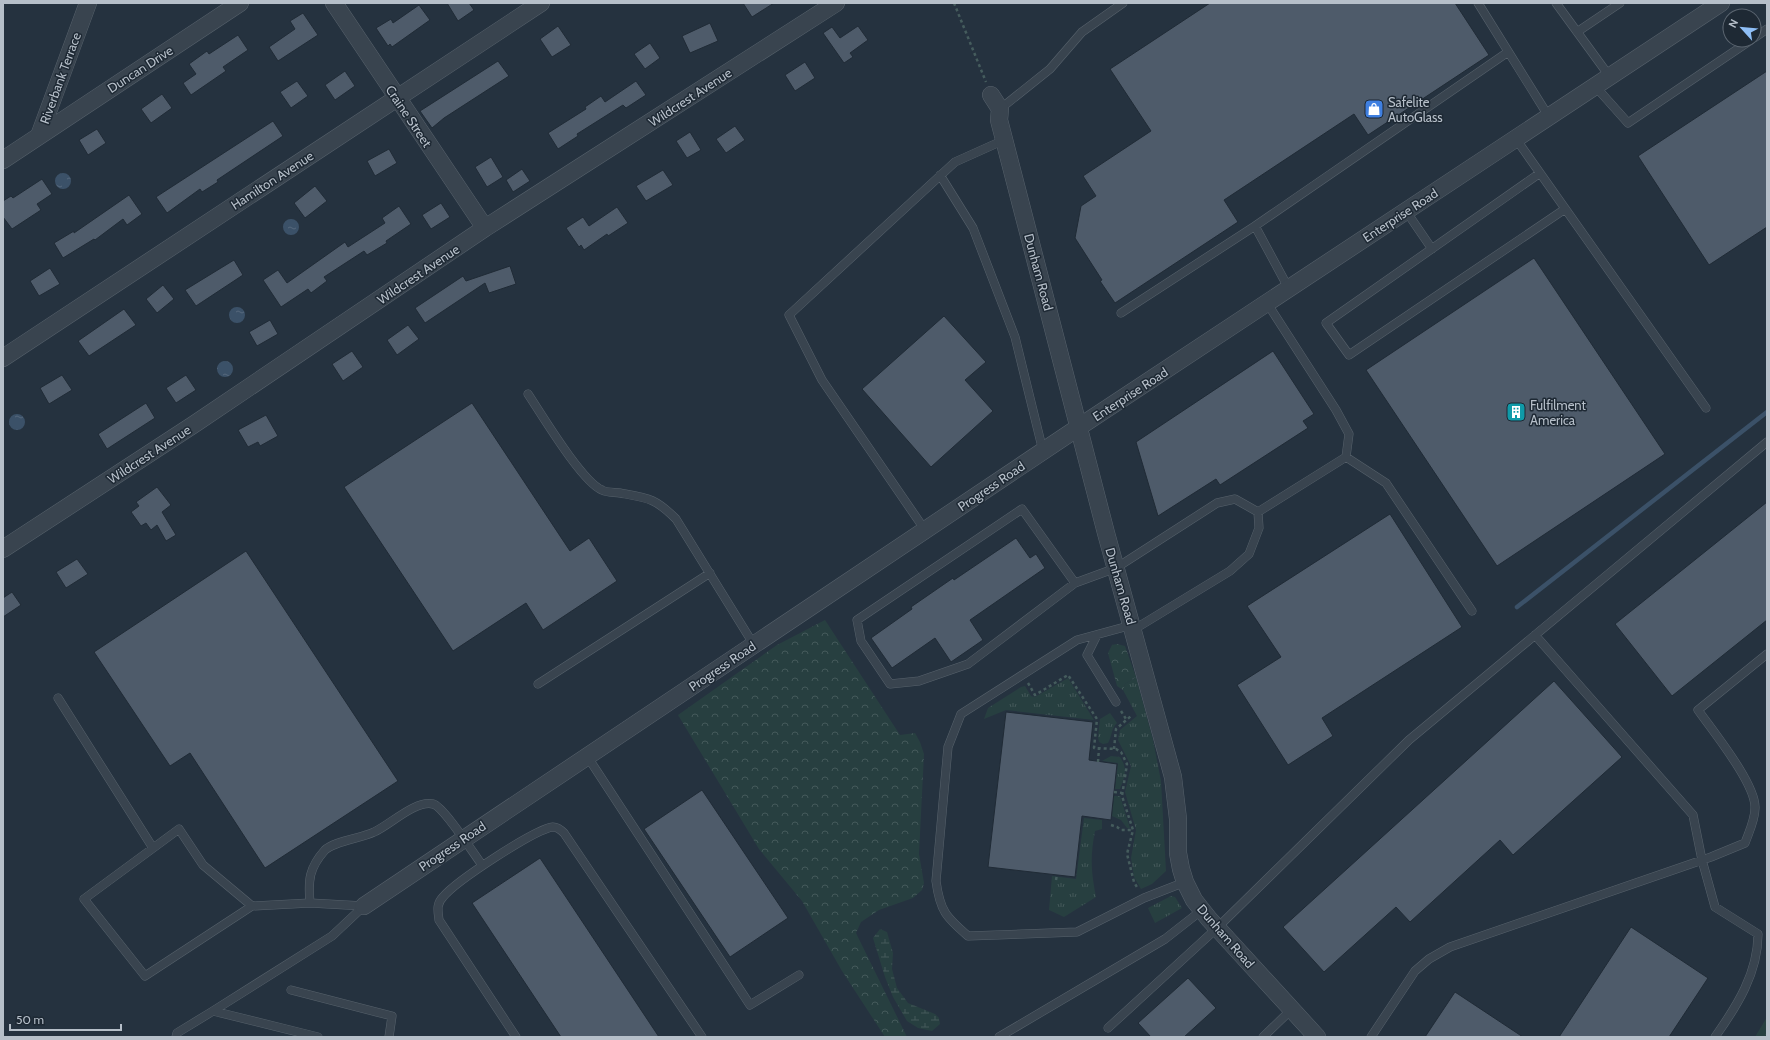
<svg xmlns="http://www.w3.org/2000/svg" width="1770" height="1040" viewBox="0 0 1770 1040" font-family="Cabin,sans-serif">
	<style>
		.grass { fill: url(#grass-tufts) }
		.forest { fill: url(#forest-crowns) }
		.wetland { fill: url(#wetland-marsh) }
		.water { fill: url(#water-ripples) }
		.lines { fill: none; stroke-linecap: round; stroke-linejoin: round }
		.stream { stroke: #3b5168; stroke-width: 4.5 }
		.building { fill: #4e5b6a; stroke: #202b36 }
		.service-casing { stroke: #57626c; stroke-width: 9 }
		.minor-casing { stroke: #57626c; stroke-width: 18 }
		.path { stroke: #455c5d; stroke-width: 2.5; stroke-dasharray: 3 3; stroke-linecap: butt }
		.service { stroke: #39444f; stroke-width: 8 }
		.minor { stroke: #39444f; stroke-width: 17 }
		.labels { text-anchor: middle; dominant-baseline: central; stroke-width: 3; stroke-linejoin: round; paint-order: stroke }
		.street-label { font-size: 13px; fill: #b6bfc9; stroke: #1e2934 }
		.poi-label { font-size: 13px; fill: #b6bfc9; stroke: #1e2934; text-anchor: start }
	</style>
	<defs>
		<pattern id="grass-tufts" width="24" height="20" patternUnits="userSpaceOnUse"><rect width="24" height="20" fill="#273f40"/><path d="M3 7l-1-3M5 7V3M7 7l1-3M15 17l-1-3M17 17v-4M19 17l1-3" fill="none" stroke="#44595a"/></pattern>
		<pattern id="forest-crowns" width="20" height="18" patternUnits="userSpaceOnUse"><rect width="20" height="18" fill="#273f40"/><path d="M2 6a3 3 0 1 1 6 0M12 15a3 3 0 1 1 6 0" fill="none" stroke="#44595a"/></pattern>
		<pattern id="wetland-marsh" width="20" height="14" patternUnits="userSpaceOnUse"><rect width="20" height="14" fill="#273f40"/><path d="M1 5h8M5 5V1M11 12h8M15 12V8" fill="none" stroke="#44595a"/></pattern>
		<pattern id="water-ripples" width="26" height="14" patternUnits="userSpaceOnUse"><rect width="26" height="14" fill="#3b5168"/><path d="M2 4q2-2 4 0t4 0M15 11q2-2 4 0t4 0" fill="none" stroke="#55687c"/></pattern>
	</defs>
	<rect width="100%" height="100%" fill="#25323f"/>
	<path class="grass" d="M1136,677L1153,740L1161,781L1166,871L1152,884L1141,889L1134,877L1131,858L1136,830L1125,792L1131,766L1118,740L1120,730L1137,716L1123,690L1125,684Z
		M1068,678L1094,720L1006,710L984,719L988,708L1021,687L1025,686L1031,696L1035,697Z
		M1110,713L1117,723C1111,729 1112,736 1108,743L1103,744L1099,742L1098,737L1100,719Z
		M1111,756L1120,757C1128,769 1125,776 1120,789H1115L1118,763L1102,761Z
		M1114,796H1120L1130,828H1127L1121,820L1112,816Z
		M1084,818L1102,820V829L1095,831C1090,857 1091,871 1096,897L1064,917L1049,910L1052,876L1076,879Z
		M1171,896L1175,897L1182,908L1155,923L1148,908Z
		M1767,1017V1037H1755Z"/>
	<path class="forest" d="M825,620L900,735L915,733L920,742L924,754L919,854L924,883L922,890L913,898L879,910L861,922L856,933L907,1037H885L842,971L802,901L759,849L678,715L777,645Z
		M1117,644L1125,646L1136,677L1125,684L1123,690L1117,686L1108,653L1112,645Z"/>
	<path class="wetland" d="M880,929L887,932L893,953L892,969L897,988L908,1003L935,1014L939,1018L940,1024L932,1031L918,1028L907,1021L893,997L885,977L873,938Z"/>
	<path class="water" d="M55 181a8 8 0 1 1 16 0a8 8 0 1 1-16 0Z
		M283 227a8 8 0 1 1 16 0a8 8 0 1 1-16 0Z
		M229 315a8 8 0 1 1 16 0a8 8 0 1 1-16 0Z
		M217 369a8 8 0 1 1 16 0a8 8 0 1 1-16 0Z
		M9 422a8 8 0 1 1 16 0a8 8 0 1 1-16 0Z"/>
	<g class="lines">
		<path class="stream" d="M1517,607L1767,412"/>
	</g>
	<path class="building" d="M447,3H469L474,10L458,21Z
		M743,3H774L752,17Z
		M1210,3H1455L1489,55L1368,135L1354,114L1224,200L1238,222L1115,303L1100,281L1102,280L1075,238L1081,206L1096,196L1083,176L1151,131L1110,69Z
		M419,5L430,20L392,47L390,44L388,46L376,28L391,19L393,23Z
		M303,13L318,35L278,61L269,47L295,29L290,21Z
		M710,23L718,41L690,53L682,36Z
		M558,26L571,45L552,57L540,39Z
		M858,26L868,40L850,53L853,57L844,63L823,33L832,27L840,38Z
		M238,35L248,50L223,67L226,71L191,95L183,83L196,74L189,64L207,51L209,54Z
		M650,43L660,58L645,69L634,54Z
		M498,61L509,76L444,118L432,128L420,111Z
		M805,62L815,78L795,91L785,75Z
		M345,71L355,86L335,100L325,85Z
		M1767,71V227L1709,265L1638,156Z
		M297,81L308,96L291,108L280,92Z
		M636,81L646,95L626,108L623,105L577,134L578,136L558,149L548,133L586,109L585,107L601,96L605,102Z
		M162,94L172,108L151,123L141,109Z
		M273,121L283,136L217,180L218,182L202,192L200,189L167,213L156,197Z
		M735,126L745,140L726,153L716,139Z
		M97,129L106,143L88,155L79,140Z
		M690,132L701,150L687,158L676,141Z
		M389,149L397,163L375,176L367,161Z
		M491,157L503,177L487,187L475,167Z
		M522,169L530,181L513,192L506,180Z
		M663,170L673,185L646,201L636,186Z
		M42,179L52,194L37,204L41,210L12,229L3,217V201L11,196L13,198Z
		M315,186L327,201L305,218L294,203Z
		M129,195L142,214L127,225L123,219L95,240L94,239L63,258L54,243L74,231V233Z
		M441,203L450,217L431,229L422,215Z
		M399,206L411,224L386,241L387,243L367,255L364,251L324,277L327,281L311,293L308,289L281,307L263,280L278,270L287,283L345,242L348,247L385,223L382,218Z
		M617,207L628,223L608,236L607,234L584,250L581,245L579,247L566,228L583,217L589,226Z
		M1534,258L1665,454L1497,566L1366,370Z
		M234,260L243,275L196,306L185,290Z
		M510,266L516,284L489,293L485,283L425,323L415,308L463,276L466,281Z
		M50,268L60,284L39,296L30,281Z
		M163,285L174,299L157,313L146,299Z
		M124,309L136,325L89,356L78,341Z
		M944,316L986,362L965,380L993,411L931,467L862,389Z
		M270,320L278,334L257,346L249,332Z
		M408,325L419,339L397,355L387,340Z
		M352,351L363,367L343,381L332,364Z
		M1273,351L1314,414L1303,421L1308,428L1220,485L1216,479L1158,516L1136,442Z
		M62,375L72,390L49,404L40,388Z
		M186,375L196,390L176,403L166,388Z
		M146,403L155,418L107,449L98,434Z
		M472,403L570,551L589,538L617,581L543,630L526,603L453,651L344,487Z
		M266,415L278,436L260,446L258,442L248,447L238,430Z
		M157,487L171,505L162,512L176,535L166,541L157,525L151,530L146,523L141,526L131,512L139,506L136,502Z
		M1767,502V620L1672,696L1615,624Z
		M1390,514L1462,627L1322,718L1333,736L1288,765L1237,685L1281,657L1247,606Z
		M1016,538L1030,558L1036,554L1045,568L970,620L983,640L951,662L935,638L892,668L871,638L912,609L911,607L953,578L954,580Z
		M246,551L398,781L265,868L190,753L170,766L94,652Z
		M77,559L88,574L66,588L56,572Z
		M12,592L21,605L3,617V598Z
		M1554,681L1622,757L1513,855L1500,840L1410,922L1396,907L1324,972L1283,927Z
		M1006,712L1093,722L1089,760L1117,764L1111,820L1082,816L1075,877L988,867Z
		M702,790L788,918L730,957L644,829Z
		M540,858L659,1037H561L472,903Z
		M1631,927L1708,978L1669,1037H1559Z
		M1188,978L1216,1008L1184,1037H1151L1138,1023Z
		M1455,992L1523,1037H1425Z"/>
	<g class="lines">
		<g class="service-casing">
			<path id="service" d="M1478,3L1549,117
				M1556,3L1610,77
				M1577,32L1620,3
				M1754,38L1767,29
				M1595,86L1628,123L1751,40
				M1000,109L1050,69L1082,32L1123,3
				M1516,139L1706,408
				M1540,173L1326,323L1349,355L1565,209
				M940,175L973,228L1015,337L1043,451
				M1406,211L1432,249
				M1289,289L1255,226L1508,52
				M1121,313L1255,226
				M528,394C542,415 582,482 602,490C607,493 615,492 620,493C648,498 655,498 676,519L754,645
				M1346,457L1386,483L1472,611
				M1258,512L1346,457L1349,434L1336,410L1267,303
				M925,530L822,380L789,315L955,162L1004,140
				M1075,583L968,664L919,681L890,684L861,641L857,620L1022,509L1075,583L1116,568L1217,503L1235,499L1258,512
				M1132,625L1077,640L961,714L948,747L936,881C940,911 946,917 968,936L1077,932L1144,898L1185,882
				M1133,630L1230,571L1249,554L1259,528L1258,512
				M1097,635L1087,655L1116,702
				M1535,635L1693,815L1702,860L1715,907L1758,934C1758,973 1737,1006 1715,1037
				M538,684L710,573
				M58,698L153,848
				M587,756L750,1005L799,975
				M310,903C308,880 309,868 325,850C334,841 362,838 374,832C390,825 415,800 433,804C443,806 474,854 482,865
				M252,906L145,976L84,899L179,829L203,865L252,906L310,903L364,906
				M291,990L392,1016L389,1037
				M1108,1028L1217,928L1409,740L1767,442
				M176,1037L177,1033L213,1011
				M318,1037L213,1011L332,936L364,906
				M516,1037L439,920C438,911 436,904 443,897C456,881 535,829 553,827C558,827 561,830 564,833L702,1037
				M999,1037L1165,939L1202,910
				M1263,1037L1292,1009
				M1371,1037L1415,971L1429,959L1450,947L1711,857L1745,843C1749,832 1755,820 1755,808C1756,784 1712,730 1698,710L1767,654"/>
		</g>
		<g class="minor-casing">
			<path id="minor" d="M334,3L485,228
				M991,95L1000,109L999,120L1106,533L1173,777L1178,819V853L1181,869L1185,882L1194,900L1209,919L1317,1037
				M39,136L88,3
				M3,160L240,3
				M3,358L541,3
				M3,549L193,425L485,228L836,3
				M364,906L1079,427L1721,3"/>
		</g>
		<path class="path" d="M954,3L986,82
			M1028,683L1035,695L1068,675L1097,719L1094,748L1116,749L1121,752L1127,764L1122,796L1133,830L1127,854L1134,882L1138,889
			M1121,711L1126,719
			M1114,749L1116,729L1131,716
			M1098,762L1099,748
			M1114,792L1122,793
			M1111,825L1117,827L1121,830H1133
			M1056,880L1057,875"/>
		<use href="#service" class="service"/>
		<use href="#minor" class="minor"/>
	</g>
	<defs>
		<g id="shop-square" transform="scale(1)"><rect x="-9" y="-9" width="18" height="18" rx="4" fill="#3f7fe0" stroke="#1e2934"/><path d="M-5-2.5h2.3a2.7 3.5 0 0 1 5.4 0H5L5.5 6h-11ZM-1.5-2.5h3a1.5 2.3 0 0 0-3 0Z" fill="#fff"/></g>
		<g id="building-square" transform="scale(1)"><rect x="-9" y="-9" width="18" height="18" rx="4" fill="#0f9aa8" stroke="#1e2934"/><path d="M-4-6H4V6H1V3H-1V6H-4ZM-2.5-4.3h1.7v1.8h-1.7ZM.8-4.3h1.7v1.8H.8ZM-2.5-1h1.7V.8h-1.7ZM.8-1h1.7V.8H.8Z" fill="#fff"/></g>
	</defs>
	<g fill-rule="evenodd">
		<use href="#shop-square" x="1374" y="109"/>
		<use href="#building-square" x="1516" y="412"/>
	</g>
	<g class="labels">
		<g class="street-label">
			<text transform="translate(140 69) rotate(-33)">Duncan Drive</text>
			<text transform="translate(60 78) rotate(-70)">Riverbank Terrace</text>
			<text transform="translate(690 97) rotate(-33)">Wildcrest Avenue</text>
			<text transform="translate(409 116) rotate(56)">Craine Street</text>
			<text transform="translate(272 180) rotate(-33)">Hamilton Avenue</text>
			<text transform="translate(1400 215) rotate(-33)">Enterprise Road</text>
			<text transform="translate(1039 272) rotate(75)">Dunham Road</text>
			<text transform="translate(418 274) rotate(-34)">Wildcrest Avenue</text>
			<text transform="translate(1130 394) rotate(-33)">Enterprise Road</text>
			<text transform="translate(149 454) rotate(-33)">Wildcrest Avenue</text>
			<text transform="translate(991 486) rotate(-34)">Progress Road</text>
			<text transform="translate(1121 586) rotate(74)">Dunham Road</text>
			<text transform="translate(722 666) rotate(-34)">Progress Road</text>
			<text transform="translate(452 846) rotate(-34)">Progress Road</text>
			<text transform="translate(1226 936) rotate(49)">Dunham Road</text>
		</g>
		<g class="poi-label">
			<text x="1388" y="102">Safelite<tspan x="1388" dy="15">AutoGlass</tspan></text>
			<text x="1530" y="405">Fulfilment<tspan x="1530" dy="15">America</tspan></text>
		</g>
	</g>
	<rect width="1770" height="1040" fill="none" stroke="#b6bfc9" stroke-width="8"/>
	<g transform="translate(1742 28) rotate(297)"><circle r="19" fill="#1e2934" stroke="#5b6570"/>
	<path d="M0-3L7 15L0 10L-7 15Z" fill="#8ebef6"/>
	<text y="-6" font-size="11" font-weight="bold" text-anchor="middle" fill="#b6bfc9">N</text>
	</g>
	<path d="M10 1024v6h111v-6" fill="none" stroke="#b6bfc9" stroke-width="2"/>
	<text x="16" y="1024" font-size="12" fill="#b6bfc9" stroke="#1e2934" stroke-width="3" paint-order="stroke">50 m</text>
</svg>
